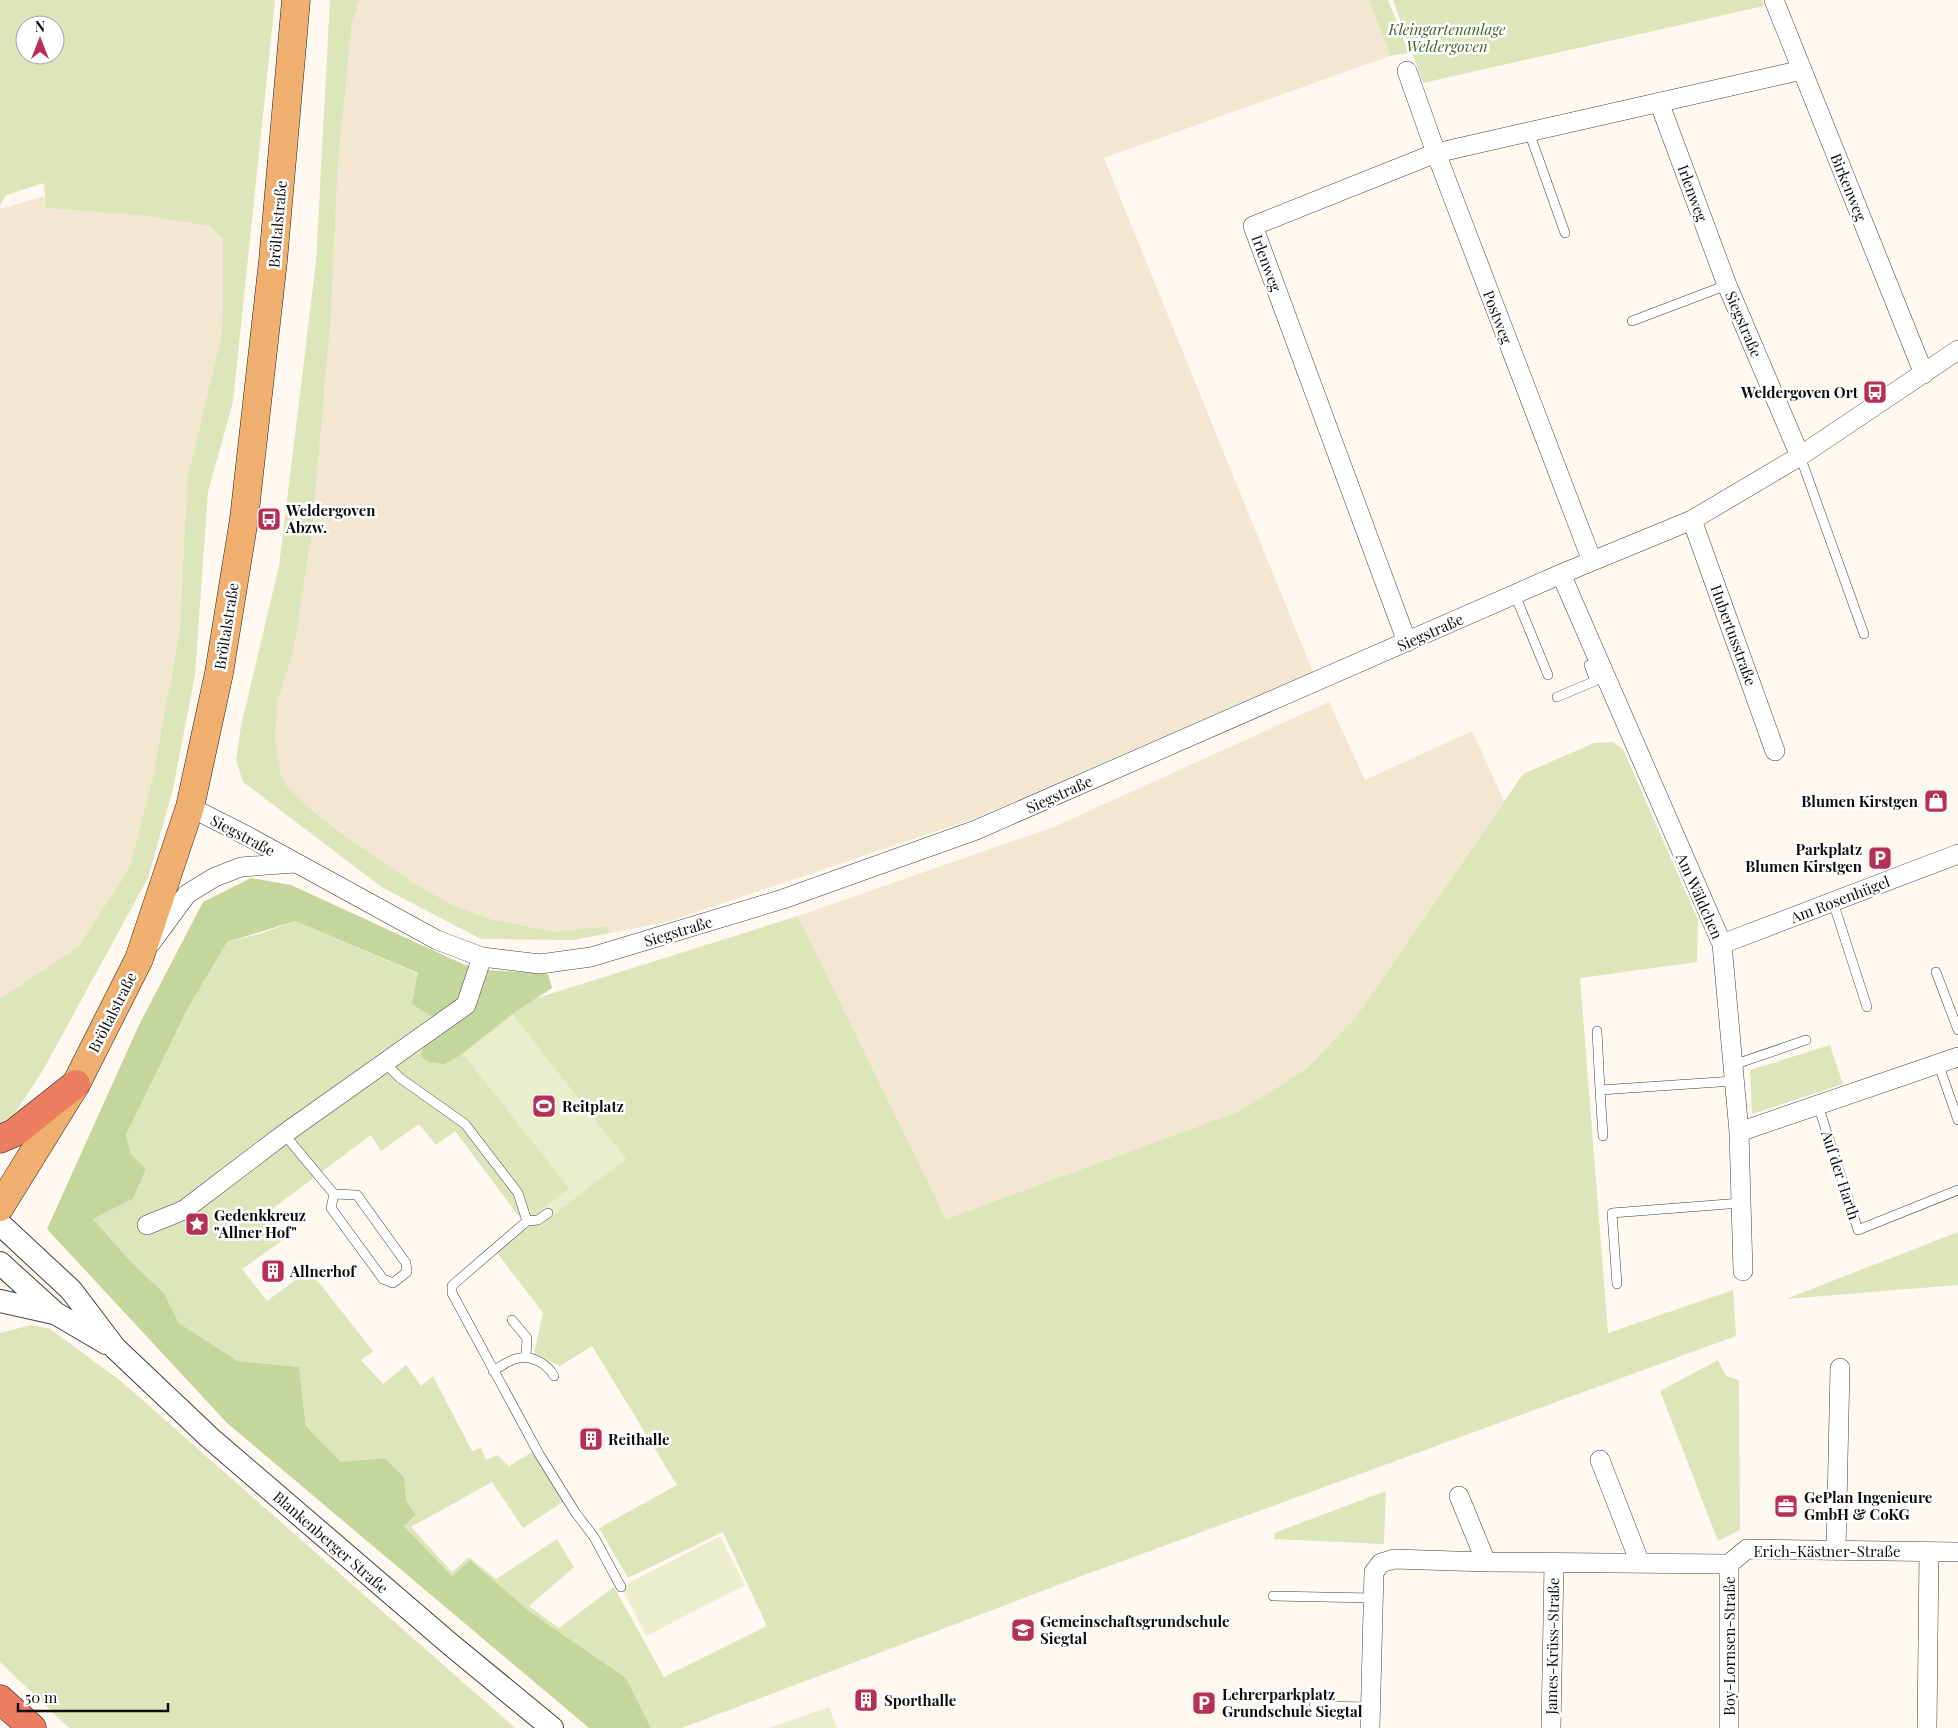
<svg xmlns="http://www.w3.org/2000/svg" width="1958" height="1728" viewBox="0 0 1958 1728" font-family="'Playfair Display',serif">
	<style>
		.farmland { fill: #f3e7d1 }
		.green { fill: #dde6bb; fill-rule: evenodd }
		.forest { fill: #c5d69c }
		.pitch { fill: #ebeecd }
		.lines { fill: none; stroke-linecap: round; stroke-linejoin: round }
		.service-casing { stroke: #414141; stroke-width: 10 }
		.minor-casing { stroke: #414141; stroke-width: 20 }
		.tertiary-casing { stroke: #414141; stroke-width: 24 }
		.primary-casing { stroke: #1f1f1f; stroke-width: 29 }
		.motorway-casing { stroke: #1f1f1f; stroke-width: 29 }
		.service { stroke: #fff; stroke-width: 9 }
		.minor { stroke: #fff; stroke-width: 19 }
		.tertiary { stroke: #fff; stroke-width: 22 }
		.primary { stroke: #efaf6e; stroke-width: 28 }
		.motorway { stroke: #eb7d61; stroke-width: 28 }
		.labels { text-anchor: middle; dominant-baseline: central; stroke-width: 5; stroke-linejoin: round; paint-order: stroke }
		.park-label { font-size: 15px; font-style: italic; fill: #3f6222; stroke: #fff }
		.street-label { font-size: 15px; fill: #0e0e0e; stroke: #fff }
		.poi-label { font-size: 15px; font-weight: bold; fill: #0e0e0e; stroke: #fff; text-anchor: start }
	</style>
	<rect width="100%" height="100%" fill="#fef8f0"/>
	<path class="farmland" d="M360,0H1369L1390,56L1104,158L1313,672L976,818L667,922L610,933L606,926L556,932L494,920L457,907L413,883L383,864L308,807L286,785L281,774L275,736L278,702L294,648L312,533L331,316L338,164L352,23Z
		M45,196L46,208L148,216L211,226L223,239L222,333L187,480L180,629L152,781L129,869L78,947L6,995L0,997V209Z
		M1329,702L1365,780L1472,731L1504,801L1356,1017L1307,1068L1240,1111L946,1219L798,916L1056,826Z"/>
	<path class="green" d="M0,0H275L233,402L208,492L195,675L173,789L148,878L42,1072L13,1116L0,1124V997L6,995L78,947L129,869L152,781L180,629L187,480L222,333L223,239L210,226L148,216L46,208L44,183L6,195L0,205ZM25,25H55V55H25Z
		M330,0H360L352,23L338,164L331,316L312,533L294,648L278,702L275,736L281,774L286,785L308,807L352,841L413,883L457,907L494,920L556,932L606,926L610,933L573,940L481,939L383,888L243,782L236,760L241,726L279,566L316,262Z
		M1369,0H1388L1409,53L1390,56Z
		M1393,0H1762L1764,6L1423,83Z
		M1613,742L1623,749L1698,920L1697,962L1580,978L1608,1333L1733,1290L1736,1336L1079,1577L682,1728H651L626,1678L529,1611L470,1560L452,1576L404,1526L416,1515L406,1500L384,1458L341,1462L306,1426L299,1367L238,1361L179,1323L164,1293L132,1263L93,1219L133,1199L146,1169L131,1154L126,1135L187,1010L227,942L259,934L295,921L512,1014L534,999L798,916L946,1219L1240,1111L1307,1068L1356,1017L1523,774L1594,743ZM419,1124L436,1145L455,1131L523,1222L492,1246L543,1313L534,1353L560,1366L592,1346L677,1485L599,1528L628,1578L723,1532L767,1626L664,1677L614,1587L559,1628L529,1606L574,1567L557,1539L496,1579L469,1557L452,1572L411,1527L492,1482L523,1528L563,1502L534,1451L509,1466L497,1455L486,1460L481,1448L472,1451L433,1376L421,1386L406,1365L383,1384L361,1360L373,1351L309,1270L267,1301L242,1269L286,1238L263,1216L371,1135L381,1151Z
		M1830,1045L1843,1084L1752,1114L1750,1070Z
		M1958,1232V1285L1786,1299Z
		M31,1325L50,1329L121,1381L515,1728H69L0,1662V1333Z
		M1718,1360L1726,1376L1739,1380L1740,1530L1718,1541L1660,1391Z
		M1386,1491L1384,1544L1274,1539V1533Z"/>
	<path class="forest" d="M251,878L291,885L465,965L488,970L548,974L552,988L512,1014L459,1056L444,1064L429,1062L421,1057L423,1045L453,1019L429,1015L412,1004L418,973L295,921L227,942L187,1010L126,1135L131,1154L146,1169L133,1199L93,1219L132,1263L164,1293L179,1323L238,1361L299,1367L306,1426L341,1462L384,1458L404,1477L406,1500L416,1515L404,1526L452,1576L470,1560L529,1611L626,1678L651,1728H589L227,1423L47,1229L139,1025L203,902Z"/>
	<path class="pitch" d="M513,1015L626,1159L551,1217L544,1208L569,1188L463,1054Z
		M720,1536L745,1585L646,1636L621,1587Z
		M829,1707L837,1728H769Z"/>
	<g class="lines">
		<g class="service-casing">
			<path id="service" d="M1529,132L1565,233
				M1632,321L1727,285
				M1800,456L1864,634
				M1515,595L1548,675
				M1557,697L1595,681L1589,665L1598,661
				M1833,902L1867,1007
				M1936,972L1958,1030
				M1597,1031L1600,1090
				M384,1062L400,1078L465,1124L518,1193L527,1221L455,1283L452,1286V1293L539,1454L575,1512L594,1537L621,1587
				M1938,1063L1958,1120
				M1733,1065L1806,1040
				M1818,1105L1858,1230L1958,1190
				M284,1134L334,1194L357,1195L406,1263L407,1272L393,1283L383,1279L331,1208L334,1194
				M1603,1136L1600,1090L1734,1081
				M527,1221L538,1220L548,1213
				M1617,1284L1612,1213L1741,1203
				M512,1320L527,1338L526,1357
				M493,1371C500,1367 508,1361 515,1359C530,1354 547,1363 554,1376
				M1273,1596L1372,1598
				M1314,1706L1371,1707"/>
		</g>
		<g class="minor-casing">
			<path id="minor" d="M1774,0L1924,374
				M1407,71L1436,153L1592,561
				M1659,102L1727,285L1800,456
				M1692,520L1775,751
				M1561,574L1722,944L1739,1132L1743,1271
				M1407,642L1253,226L1436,153L1802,70
				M190,807L249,837L437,940L482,957L540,964L591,957L783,899L976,830L1561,574L1692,520L1800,456L1958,350
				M151,943L187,894L215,877L241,867L295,863
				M1722,944L1958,854
				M1739,1132L1958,1057
				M147,1225L184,1210L284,1134L466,1005L482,957
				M1600,1460L1640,1563
				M1459,1496L1486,1562
				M1836,1551L1840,1368
				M1370,1728L1374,1572L1381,1563L1394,1559L1486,1562L1729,1564L1747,1549L1958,1552
				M1551,1728L1554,1563
				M1729,1728V1564
				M1927,1728L1929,1552"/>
		</g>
		<g class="tertiary-casing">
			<path id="tertiary" d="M0,1224L71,1290L115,1348L210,1438L450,1644L552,1728
				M0,1263L55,1313L106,1343
				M0,1301L54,1313"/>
		</g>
		<g class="primary-casing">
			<path id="primary" d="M0,1207L76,1084L139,959L190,807L219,673L244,519L273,261L296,0"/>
		</g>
		<g class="motorway-casing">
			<path id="motorway" d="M0,1139L14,1133L76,1084
				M0,1699L32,1728"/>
		</g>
		<use href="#service" class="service"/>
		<use href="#minor" class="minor"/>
		<use href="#tertiary" class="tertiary"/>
		<use href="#primary" class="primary"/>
		<use href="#motorway" class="motorway"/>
	</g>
	<defs>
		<g id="bus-square" transform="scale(1.25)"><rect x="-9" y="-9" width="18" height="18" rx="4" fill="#b52f57" stroke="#fff"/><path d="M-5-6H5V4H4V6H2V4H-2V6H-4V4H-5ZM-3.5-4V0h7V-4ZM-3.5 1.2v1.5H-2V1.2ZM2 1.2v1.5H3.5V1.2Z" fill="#fff"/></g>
		<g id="shop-square" transform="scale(1.25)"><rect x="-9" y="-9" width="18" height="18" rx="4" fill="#b52f57" stroke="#fff"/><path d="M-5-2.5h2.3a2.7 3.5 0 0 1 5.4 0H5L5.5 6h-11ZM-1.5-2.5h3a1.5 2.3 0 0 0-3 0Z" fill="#fff"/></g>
		<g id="parking-square" transform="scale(1.25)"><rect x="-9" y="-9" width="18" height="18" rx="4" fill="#b52f57" stroke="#fff"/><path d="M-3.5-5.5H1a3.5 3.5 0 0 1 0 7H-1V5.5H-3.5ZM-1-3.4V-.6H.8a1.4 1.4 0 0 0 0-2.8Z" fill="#fff"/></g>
		<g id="stadium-square" transform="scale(1.25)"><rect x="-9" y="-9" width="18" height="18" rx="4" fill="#b52f57" stroke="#fff"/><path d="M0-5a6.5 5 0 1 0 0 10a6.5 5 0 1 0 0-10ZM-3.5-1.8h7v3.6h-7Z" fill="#fff"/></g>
		<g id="sight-square" transform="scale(1.25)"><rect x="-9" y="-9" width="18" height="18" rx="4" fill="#b52f57" stroke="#fff"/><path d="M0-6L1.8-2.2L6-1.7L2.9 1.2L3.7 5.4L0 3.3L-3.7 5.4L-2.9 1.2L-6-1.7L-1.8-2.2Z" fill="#fff"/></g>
		<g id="building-square" transform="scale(1.25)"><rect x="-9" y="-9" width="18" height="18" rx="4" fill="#b52f57" stroke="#fff"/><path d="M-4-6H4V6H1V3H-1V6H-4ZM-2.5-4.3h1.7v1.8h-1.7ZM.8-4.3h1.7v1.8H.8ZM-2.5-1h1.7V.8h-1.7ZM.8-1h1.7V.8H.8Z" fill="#fff"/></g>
		<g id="office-square" transform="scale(1.25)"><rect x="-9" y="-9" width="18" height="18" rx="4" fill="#b52f57" stroke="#fff"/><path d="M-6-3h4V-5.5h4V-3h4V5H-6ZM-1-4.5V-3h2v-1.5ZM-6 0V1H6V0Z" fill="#fff"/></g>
		<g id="school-square" transform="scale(1.25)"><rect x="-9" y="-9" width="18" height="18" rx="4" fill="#b52f57" stroke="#fff"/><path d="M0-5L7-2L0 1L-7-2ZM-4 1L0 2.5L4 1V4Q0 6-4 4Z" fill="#fff"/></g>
	</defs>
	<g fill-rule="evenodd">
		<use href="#bus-square" x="1875" y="392"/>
		<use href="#bus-square" x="269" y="519"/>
		<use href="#shop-square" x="1936" y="801"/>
		<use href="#parking-square" x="1880" y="858"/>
		<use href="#stadium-square" x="544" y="1106"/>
		<use href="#sight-square" x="197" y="1224"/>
		<use href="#building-square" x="273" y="1271"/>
		<use href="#building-square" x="591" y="1439"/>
		<use href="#office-square" x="1786" y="1506"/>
		<use href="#school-square" x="1023" y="1630"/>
		<use href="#building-square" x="866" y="1700"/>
		<use href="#parking-square" x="1204" y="1703"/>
	</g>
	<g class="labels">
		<g class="park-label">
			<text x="1447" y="29">Kleingartenanlage<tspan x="1447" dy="17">Weldergoven</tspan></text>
		</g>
		<g class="street-label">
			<text transform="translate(1849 187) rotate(68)">Birkenweg</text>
			<text transform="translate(1693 193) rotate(70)">Irlenweg</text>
			<text transform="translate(277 224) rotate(-85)">Bröltalstraße</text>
			<text transform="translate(1267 263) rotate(70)">Irlenweg</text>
			<text transform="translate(1498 317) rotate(69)">Postweg</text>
			<text transform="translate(1744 324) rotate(67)">Siegstraße</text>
			<text transform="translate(226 626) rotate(-81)">Bröltalstraße</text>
			<text transform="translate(1430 632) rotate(-24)">Siegstraße</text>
			<text transform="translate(1734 635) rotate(70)">Hubertusstraße</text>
			<text transform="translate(1059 794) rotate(-24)">Siegstraße</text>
			<text transform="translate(243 835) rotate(28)">Siegstraße</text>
			<text transform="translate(1700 896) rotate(66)">Am Wäldchen</text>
			<text transform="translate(1840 899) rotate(-21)">Am Rosenhügel</text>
			<text transform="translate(678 931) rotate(-17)">Siegstraße</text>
			<text transform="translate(112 1012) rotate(-63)">Bröltalstraße</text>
			<text transform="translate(1841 1175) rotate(72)">Auf der Harth</text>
			<text transform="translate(331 1542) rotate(41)">Blankenberger Straße</text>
			<text x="1827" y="1551">Erich-Kästner-Straße</text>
			<text transform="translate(1552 1646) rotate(-89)">James-Krüss-Straße</text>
			<text transform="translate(1729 1646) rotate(-90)">Boy-Lornsen-Straße</text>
		</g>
		<g class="poi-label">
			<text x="1858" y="392" text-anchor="end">Weldergoven Ort</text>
			<text x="286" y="510">Weldergoven<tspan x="286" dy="17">Abzw.</tspan></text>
			<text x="1918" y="801" text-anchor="end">Blumen Kirstgen</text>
			<text x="1862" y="849" text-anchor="end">Parkplatz<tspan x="1862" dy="17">Blumen Kirstgen</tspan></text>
			<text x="562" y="1106">Reitplatz</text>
			<text x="214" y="1215">Gedenkkreuz<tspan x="214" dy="17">"Allner Hof"</tspan></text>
			<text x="290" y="1271">Allnerhof</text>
			<text x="608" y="1439">Reithalle</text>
			<text x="1804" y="1497">GePlan Ingenieure<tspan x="1804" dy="17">GmbH &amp; CoKG</tspan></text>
			<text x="1040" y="1621">Gemeinschaftsgrundschule<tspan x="1040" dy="17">Siegtal</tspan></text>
			<text x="1222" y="1694">Lehrerparkplatz<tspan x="1222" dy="17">Grundschule Siegtal</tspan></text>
			<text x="884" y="1700">Sporthalle</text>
		</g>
	</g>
	<g transform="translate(40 40)"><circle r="24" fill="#ffffff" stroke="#9f9f9f"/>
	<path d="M0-4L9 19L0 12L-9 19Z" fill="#b52f57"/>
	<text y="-8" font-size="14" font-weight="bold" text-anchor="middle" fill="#0e0e0e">N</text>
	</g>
	<path d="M18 1703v8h150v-8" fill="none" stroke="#0e0e0e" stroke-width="2.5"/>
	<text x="25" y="1703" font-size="15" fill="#0e0e0e" stroke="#ffffff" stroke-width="4" paint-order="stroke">50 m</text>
</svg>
